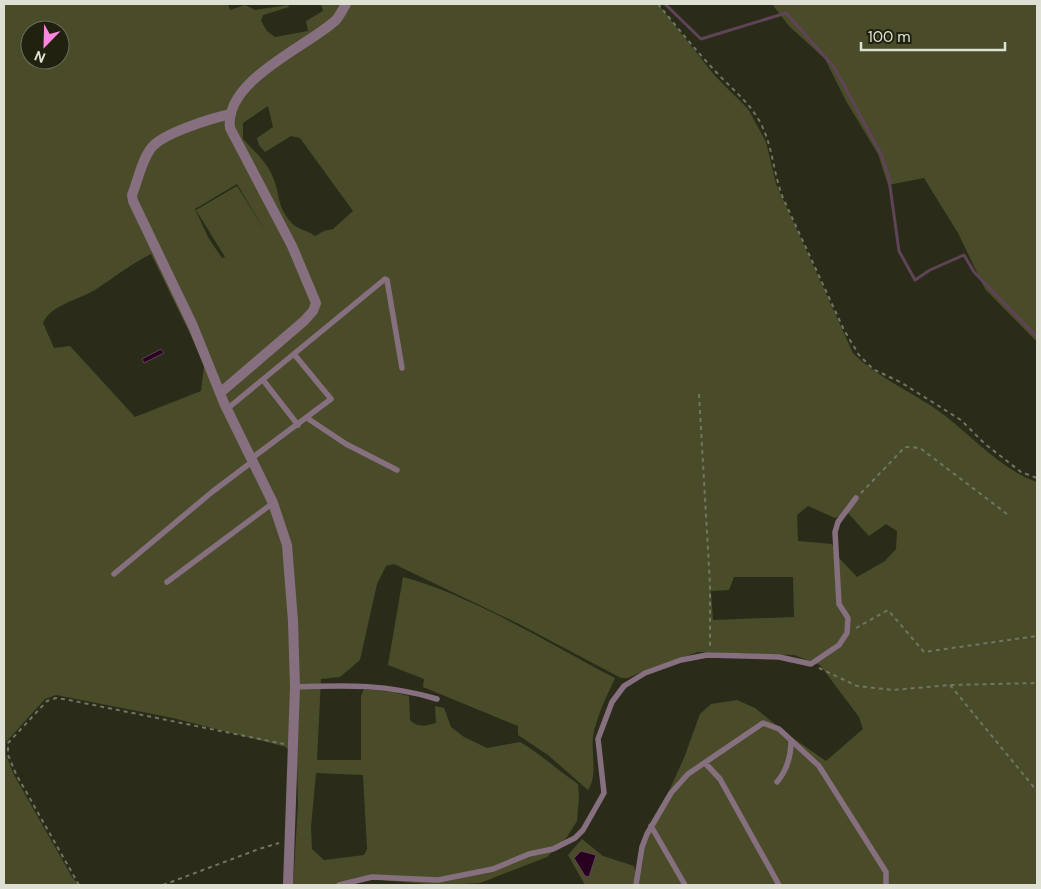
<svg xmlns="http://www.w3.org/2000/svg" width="1041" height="889" viewBox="0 0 1041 889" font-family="'DM Sans',sans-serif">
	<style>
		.green { fill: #4a4c29; fill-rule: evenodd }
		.water { fill: #280121; stroke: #5f4457 }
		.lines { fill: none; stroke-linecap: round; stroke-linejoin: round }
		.stream { stroke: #5f4457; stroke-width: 3 }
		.path { stroke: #727464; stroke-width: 2; stroke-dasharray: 4 4; stroke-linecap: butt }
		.lane { stroke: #867080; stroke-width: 5.5 }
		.street { stroke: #867080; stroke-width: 10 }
	</style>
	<rect width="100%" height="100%" fill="#2a2c19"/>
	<path class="green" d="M4,4H228L230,10L245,5L255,10L288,5L289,7L263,15L261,21L267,31L275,37L308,31L306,21L323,11L321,4H658L715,76L748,109L766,142L776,184L853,353C879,379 915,393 944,415C974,438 1002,470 1037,482V885H585L568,855L582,839L603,856L634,866L636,875L642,867L644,846L684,758L700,714L711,704L737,700L755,708L787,734L826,761L863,729L859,717L820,665L794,655L698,652L648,669L628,678H621L519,624L394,564L386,566L377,584L360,660L340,677L321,679L317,760H361V696L364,689L393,692L409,696L410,720C418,728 426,726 436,723L435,706L444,708L451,727L464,737L487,748L520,742C541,754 557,770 578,784L579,797L577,821L567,837L547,857L480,883L437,885L370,879L347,885H293L298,805L297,761L286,747L173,718L56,695L45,699L6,742V755L14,775L72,877L79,885H4ZM30,30H60V60H30ZM268,106L273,127L257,138L259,145L265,152L291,136L300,138L353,211L333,229L324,231L315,236C306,229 296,230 289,220C277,204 280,196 274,180C269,164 254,151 243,139V123ZM237,184L267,234L237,186L196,210L225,257L222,258L209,239L195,209ZM151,254L191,336L204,366L201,391L135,417L70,346L54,348L43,323C51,304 82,299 98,288C116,276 131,264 151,254ZM808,506L835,518L848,513L869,536L886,524L897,531L896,549L885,561L857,577L840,559L832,544L798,541L797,515ZM734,577H793L794,617L713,620L711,591L729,590ZM316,773L363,775L367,849L364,855L324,860L312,849L311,827Z
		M772,4H1037V342L985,289L958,233L924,178L888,185L878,154L846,101L825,59L789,26Z
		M403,577C473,596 550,644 615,678C607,696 596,717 593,737C591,755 598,775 588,790L548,755L518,735V726L423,687L424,679L388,665Z"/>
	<path class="water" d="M161,349L164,353L144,363L142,359Z
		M581,851L596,855L589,877L585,876L574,858Z"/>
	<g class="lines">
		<path class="stream" d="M665,4L701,39L786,13L834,67L882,156L889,179L899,251L915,280L930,270L964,255L974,272L1037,337"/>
		<path class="path" d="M658,4C677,27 697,52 717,73C733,90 749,102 760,122C773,146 773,173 783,198L844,330L859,355L873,369L902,383L961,420L985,444L1021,472L1037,478
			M699,394L710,584V648
			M861,493L905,447L920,448L1007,514
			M856,628L888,610L924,652L1037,636
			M819,668L857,686L893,690L950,685L1037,683
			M950,685L1037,791
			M79,885L16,774L8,755V743L47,701L56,698L69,700L284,744
			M163,885L259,849L279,843"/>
		<path class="lane" d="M263,380L298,425
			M227,409L385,279L387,280L402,368
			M307,418L346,444L397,470
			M252,458L331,399L294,354
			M114,574L212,492L253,461
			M167,582L273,503
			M295,687C347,685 387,684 437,699
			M706,764L720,779L779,885
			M777,782C787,770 791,756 791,741
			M651,826L685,885
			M339,885L372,877L438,880L493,869L529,854L553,849L575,838L583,830L604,793L598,739L612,702L624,686L645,673L681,660L707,655L779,657L811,664L839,645L847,633L848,618L839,604L835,532L838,522L856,498
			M636,885L642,847L647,834L671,793L688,774L763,723L779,729L819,766L886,872V885"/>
		<path class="street" d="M231,114C212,118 164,133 152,147C142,159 138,180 132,195L133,201L193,326L224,403L273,503L287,545L293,621L295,687L288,885
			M220,393L304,321L313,311L316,303L292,246L230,128C224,80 307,47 336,20C340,15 343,9 346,4"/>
	</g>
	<rect width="1041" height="889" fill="none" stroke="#dee0d4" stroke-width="10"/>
	<g transform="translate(45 45) rotate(203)"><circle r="24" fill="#20220f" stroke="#6c6e5e"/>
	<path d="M0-4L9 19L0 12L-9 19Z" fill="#fd86e2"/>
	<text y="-8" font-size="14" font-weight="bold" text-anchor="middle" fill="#dee0d4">N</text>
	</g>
	<path d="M861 42v8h144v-8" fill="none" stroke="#dee0d4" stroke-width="2.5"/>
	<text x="868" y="42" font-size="15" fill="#dee0d4" stroke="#20220f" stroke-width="4" paint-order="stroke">100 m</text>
</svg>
